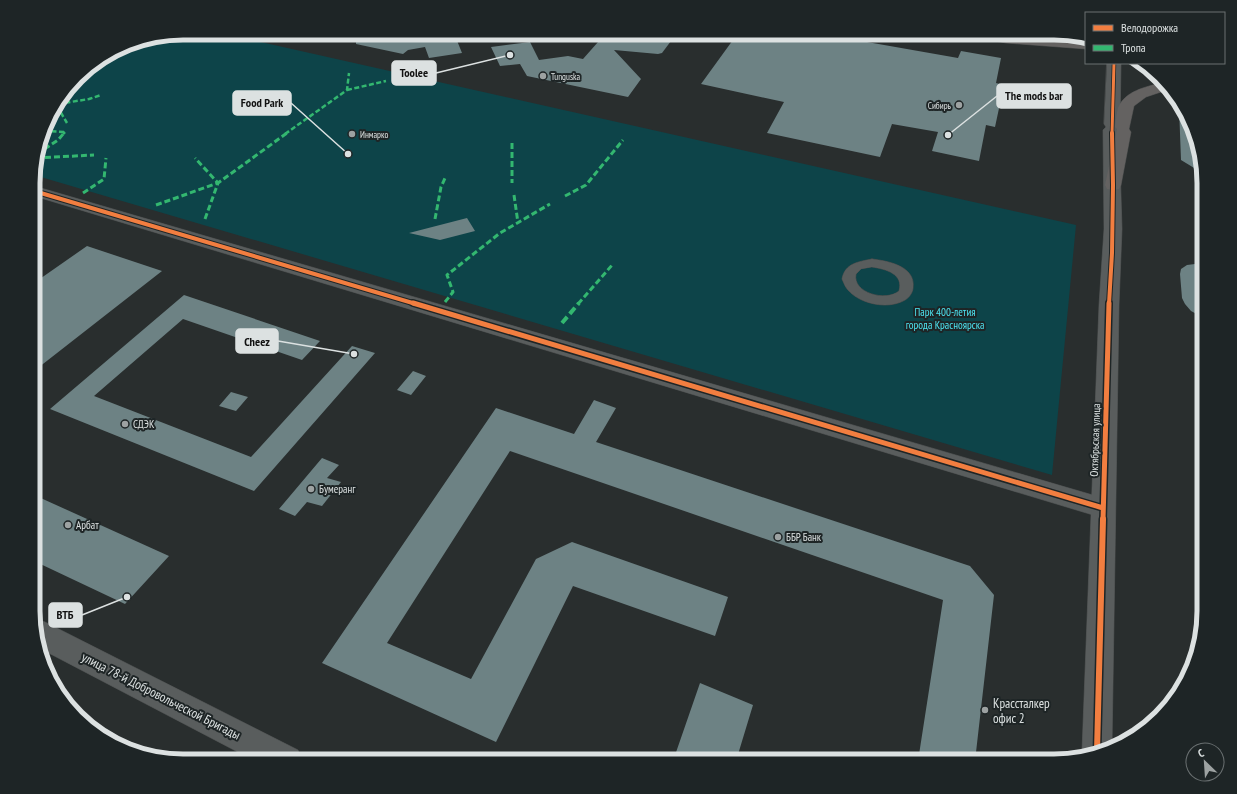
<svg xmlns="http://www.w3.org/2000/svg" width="1237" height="794" viewBox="0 0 1237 794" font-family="'PT Sans Narrow',sans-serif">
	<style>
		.green { fill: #0d4449 }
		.building { fill: #6d8284 }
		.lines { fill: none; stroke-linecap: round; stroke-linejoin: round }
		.pedestrian-casing { stroke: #474a4a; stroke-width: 1 }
		.minor-casing { stroke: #474a4a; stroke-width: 1 }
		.tertiary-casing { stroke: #474a4a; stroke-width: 1 }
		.primary-casing { stroke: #474a4a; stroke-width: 1 }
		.pedestrian { fill: #595d5d; fill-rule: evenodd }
		.minor { fill: #595d5d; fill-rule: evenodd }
		.tertiary { fill: #595d5d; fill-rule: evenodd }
		.primary { fill: #646261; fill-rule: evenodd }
		.quiet-far2 { stroke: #33b770; stroke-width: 2.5; stroke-dasharray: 5 2.5; stroke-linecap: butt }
		.quiet-far1 { stroke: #33b770; stroke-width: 3; stroke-dasharray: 6 3; stroke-linecap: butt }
		.quiet { stroke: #33b770; stroke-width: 4; stroke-dasharray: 8 4; stroke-linecap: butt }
		.cycleway-far3-casing { stroke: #1e2526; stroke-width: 4.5 }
		.cycleway-far2-casing { stroke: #1e2526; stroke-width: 6 }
		.cycleway-far1-casing { stroke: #1e2526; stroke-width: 8 }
		.cycleway-casing { stroke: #1e2526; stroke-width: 9 }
		.cycleway-far3 { stroke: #f27e40; stroke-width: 3 }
		.cycleway-far2 { stroke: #f27e40; stroke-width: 4 }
		.cycleway-far1 { stroke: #f27e40; stroke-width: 5 }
		.cycleway { stroke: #f27e40; stroke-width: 6 }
		.poi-dot { fill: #9da2a2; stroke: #1e2526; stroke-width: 1.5 }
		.labels { text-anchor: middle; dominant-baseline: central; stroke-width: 4; stroke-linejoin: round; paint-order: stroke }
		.far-poi-label { font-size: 9px; fill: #dce1e1; stroke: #1e2526; text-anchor: start }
		.park-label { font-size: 11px; fill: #4de4f1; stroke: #1e2526 }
		.poi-label { font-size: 11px; fill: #dce1e1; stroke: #1e2526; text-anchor: start }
		.street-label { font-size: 11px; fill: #dce1e1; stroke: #1e2526 }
		.near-street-label { font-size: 13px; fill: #dce1e1; stroke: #1e2526 }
		.near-poi-label { font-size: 13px; fill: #dce1e1; stroke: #1e2526; text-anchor: start }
		.rim { fill: none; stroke: #dce1e1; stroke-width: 5 }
		.leader { fill: none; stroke: #dce1e1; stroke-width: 1.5 }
		.callout-dot { fill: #dce1e1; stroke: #1e2526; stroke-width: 1.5 }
		.callout { fill: #dce1e1; stroke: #dce1e1; stroke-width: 1.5 }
		.callout-label { font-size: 12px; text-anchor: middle; font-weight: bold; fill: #111 }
	</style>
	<rect width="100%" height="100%" fill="#292e2e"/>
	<path class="green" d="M183,33H221L1076,225L1052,475L34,175V163L49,116L84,70L126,44Z"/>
	<path class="building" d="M409,33H454L462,53L429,58L425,47L408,50L403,54L356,44V41L410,35Z
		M606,33H677L662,53L658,54L614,50L641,79L628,97L527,76L520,64L500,66L491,47L530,42L539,60L568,56L583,59Z
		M738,33H816L958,58L961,51L1001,58L996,83L1004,85L995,127L986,125L979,161L932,151L938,132L892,124L880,157L767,133L784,102L701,84Z
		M1179,107L1184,108L1204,174L1181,160Z
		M467,218L475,231L440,240L409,233Z
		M87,246L162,271L34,371V283Z
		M1195,264L1204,265V318L1191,311L1185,304L1182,298L1180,274L1181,269L1187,265Z
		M184,295L320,341L302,360L183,319L94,396L251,457L352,346L375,353L254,491L50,409Z
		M413,371L426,376L411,395L397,390Z
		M231,392L248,397L236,411L219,406Z
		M594,400L616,408L596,442L970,566L994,595L975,761H918L943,600L510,451L387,643L471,679L536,559L572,542L728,597L715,636L573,586L496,742L322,663L496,408L574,434Z
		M322,458L339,465L327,478L341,482L322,506L307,502L295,516L279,509Z
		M34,495L169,556L125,604L34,561Z
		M700,683L753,705L736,761H673Z"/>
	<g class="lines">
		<g class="pedestrian-casing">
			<path id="pedestrian" d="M872,259C888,261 916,266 913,288C913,292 909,298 905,300C888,310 860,304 848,290C845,287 844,283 842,279C845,263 858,262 872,259ZM872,267C886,269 904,274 899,291C886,302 852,293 856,274L861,269Z"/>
		</g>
		<g class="minor-casing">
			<path id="minor" d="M34,186L1103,498L1111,501L1114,508L1111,515L1103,518L34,196Z"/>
		</g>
		<g class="tertiary-casing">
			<path id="tertiary" d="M1107,63H1121L1120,124L1117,127L1119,130L1122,229L1119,305L1112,746L1083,755L1082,751L1099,305L1104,229L1103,130L1106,127L1104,124Z
				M34,618L45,622L298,750L302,761H255L41,649L34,631Z"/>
		</g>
		<g class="primary-casing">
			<path id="primary" d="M965,33H994L1086,41V49L1006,43L972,37L967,36Z
				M1161,83L1167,90L1146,97L1134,106L1129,129L1131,132L1121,185L1119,189L1113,190L1107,189L1105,185L1117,129L1115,127C1116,121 1116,114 1118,108C1125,91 1145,87 1161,83Z"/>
		</g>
		<use href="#pedestrian" class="pedestrian"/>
		<use href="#minor" class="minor"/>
		<use href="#tertiary" class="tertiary"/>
		<use href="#primary" class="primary"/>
		<path class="quiet-far2" d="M347,90L386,81
			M58,104L89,99L101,95
			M57,106L67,123
			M44,131L65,132
			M63,134L65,132
			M285,134L347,90L349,73"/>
		<path class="quiet-far1" d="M512,143V183
			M37,154L58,140L64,133
			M36,158L94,155
			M83,193L104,179L106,158
			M514,195L518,223
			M565,196L586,185L623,140
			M156,205L218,183L195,158
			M205,219L218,183L287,133
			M435,219L441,187L446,176
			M445,302L453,292L447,275L500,233L550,204
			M578,304L613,264"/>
		<path class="quiet" d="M562,323L579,303"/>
		<g class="cycleway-far3-casing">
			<path id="cycleway-far3" d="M1112,134L1114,63"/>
		</g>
		<g class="cycleway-far2-casing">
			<path id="cycleway-far2" d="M34,191L416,304
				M1109,304L1112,253L1113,185L1112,133"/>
		</g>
		<g class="cycleway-far1-casing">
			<path id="cycleway-far1" d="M413,303L1103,508
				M1103,520L1109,303"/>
		</g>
		<g class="cycleway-casing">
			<path id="cycleway" d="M1097,751L1103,519"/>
		</g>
		<use href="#cycleway-far3" class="cycleway-far3"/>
		<use href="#cycleway-far2" class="cycleway-far2"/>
		<use href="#cycleway-far1" class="cycleway-far1"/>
		<use href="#cycleway" class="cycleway"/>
	</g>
	<g class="poi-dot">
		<circle cx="543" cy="76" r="4"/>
		<circle cx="959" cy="105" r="4"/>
		<circle cx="352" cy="134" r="4"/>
		<circle cx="125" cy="424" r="4"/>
		<circle cx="311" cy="489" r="4"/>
		<circle cx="68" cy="525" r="4"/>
		<circle cx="778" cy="537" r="4"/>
		<circle cx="985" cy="710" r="4"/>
	</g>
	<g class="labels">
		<g class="far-poi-label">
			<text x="551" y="76">Tunguska</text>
			<text x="951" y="105" text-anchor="end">Сибирь</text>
			<text x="360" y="134">Инмарко</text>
		</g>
		<g class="park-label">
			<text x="945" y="312">Парк 400-летия<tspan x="945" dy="13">города Красноярска</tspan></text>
		</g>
		<g class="poi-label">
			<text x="133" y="424">СДЭК</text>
			<text x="319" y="489">Бумеранг</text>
			<text x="76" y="525">Арбат</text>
			<text x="786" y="537">ББР Банк</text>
		</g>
		<g class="street-label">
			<text transform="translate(1095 440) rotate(-88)">Октябрьская улица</text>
		</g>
		<g class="near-street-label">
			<text transform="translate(161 696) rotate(27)">улица 78-й Добровольческой Бригады</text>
		</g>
		<g class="near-poi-label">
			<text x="993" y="703">Крассталкер<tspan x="993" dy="15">офис 2</tspan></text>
		</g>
	</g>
	<path d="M0 0H1237V794H0ZM183 40H1054A143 143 0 0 1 1197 183V611A143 143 0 0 1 1054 754H183A143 143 0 0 1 40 611V183A143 143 0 0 1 183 40Z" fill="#1e2526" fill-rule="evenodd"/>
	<path class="rim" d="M183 40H1054A143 143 0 0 1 1197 183V611A143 143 0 0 1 1054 754H183A143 143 0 0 1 40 611V183A143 143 0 0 1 183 40Z"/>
	<path class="leader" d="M510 55L436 73M948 135L997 96M348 154L291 103M354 354L278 341M127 597L82 615"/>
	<g class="callout-dot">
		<circle cx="510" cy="55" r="4"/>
		<circle cx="948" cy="135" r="4"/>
		<circle cx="348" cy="154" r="4"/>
		<circle cx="354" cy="354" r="4"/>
		<circle cx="127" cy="597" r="4"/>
	</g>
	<g class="callout">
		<rect x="392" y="61" width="44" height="24" rx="4"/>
		<rect x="997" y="84" width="74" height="24" rx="4"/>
		<rect x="233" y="91" width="58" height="24" rx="4"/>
		<rect x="236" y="329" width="42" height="24" rx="4"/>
		<rect x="49" y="603" width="33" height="24" rx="4"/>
	</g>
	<g class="callout-label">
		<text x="414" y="77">Toolee</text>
		<text x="1034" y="100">The mods bar</text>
		<text x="262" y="107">Food Park</text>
		<text x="257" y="346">Cheez</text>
		<text x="65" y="619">ВТБ</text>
	</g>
	<rect x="1085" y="12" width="140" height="52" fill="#1e2526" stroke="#6a7071"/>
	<rect x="1093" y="25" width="20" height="6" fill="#f27e40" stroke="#6a7071"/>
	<text x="1121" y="32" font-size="12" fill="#dce1e1">Велодорожка</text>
	<rect x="1093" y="45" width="20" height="6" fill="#33b770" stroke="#6a7071"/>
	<text x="1121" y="52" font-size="12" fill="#dce1e1">Тропа</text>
	<g transform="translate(1205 762) rotate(335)"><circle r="19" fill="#1e2526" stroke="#6a7071"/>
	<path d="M0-3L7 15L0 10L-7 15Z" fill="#9da2a2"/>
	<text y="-6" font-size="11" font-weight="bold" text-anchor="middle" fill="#dce1e1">С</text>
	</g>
</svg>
